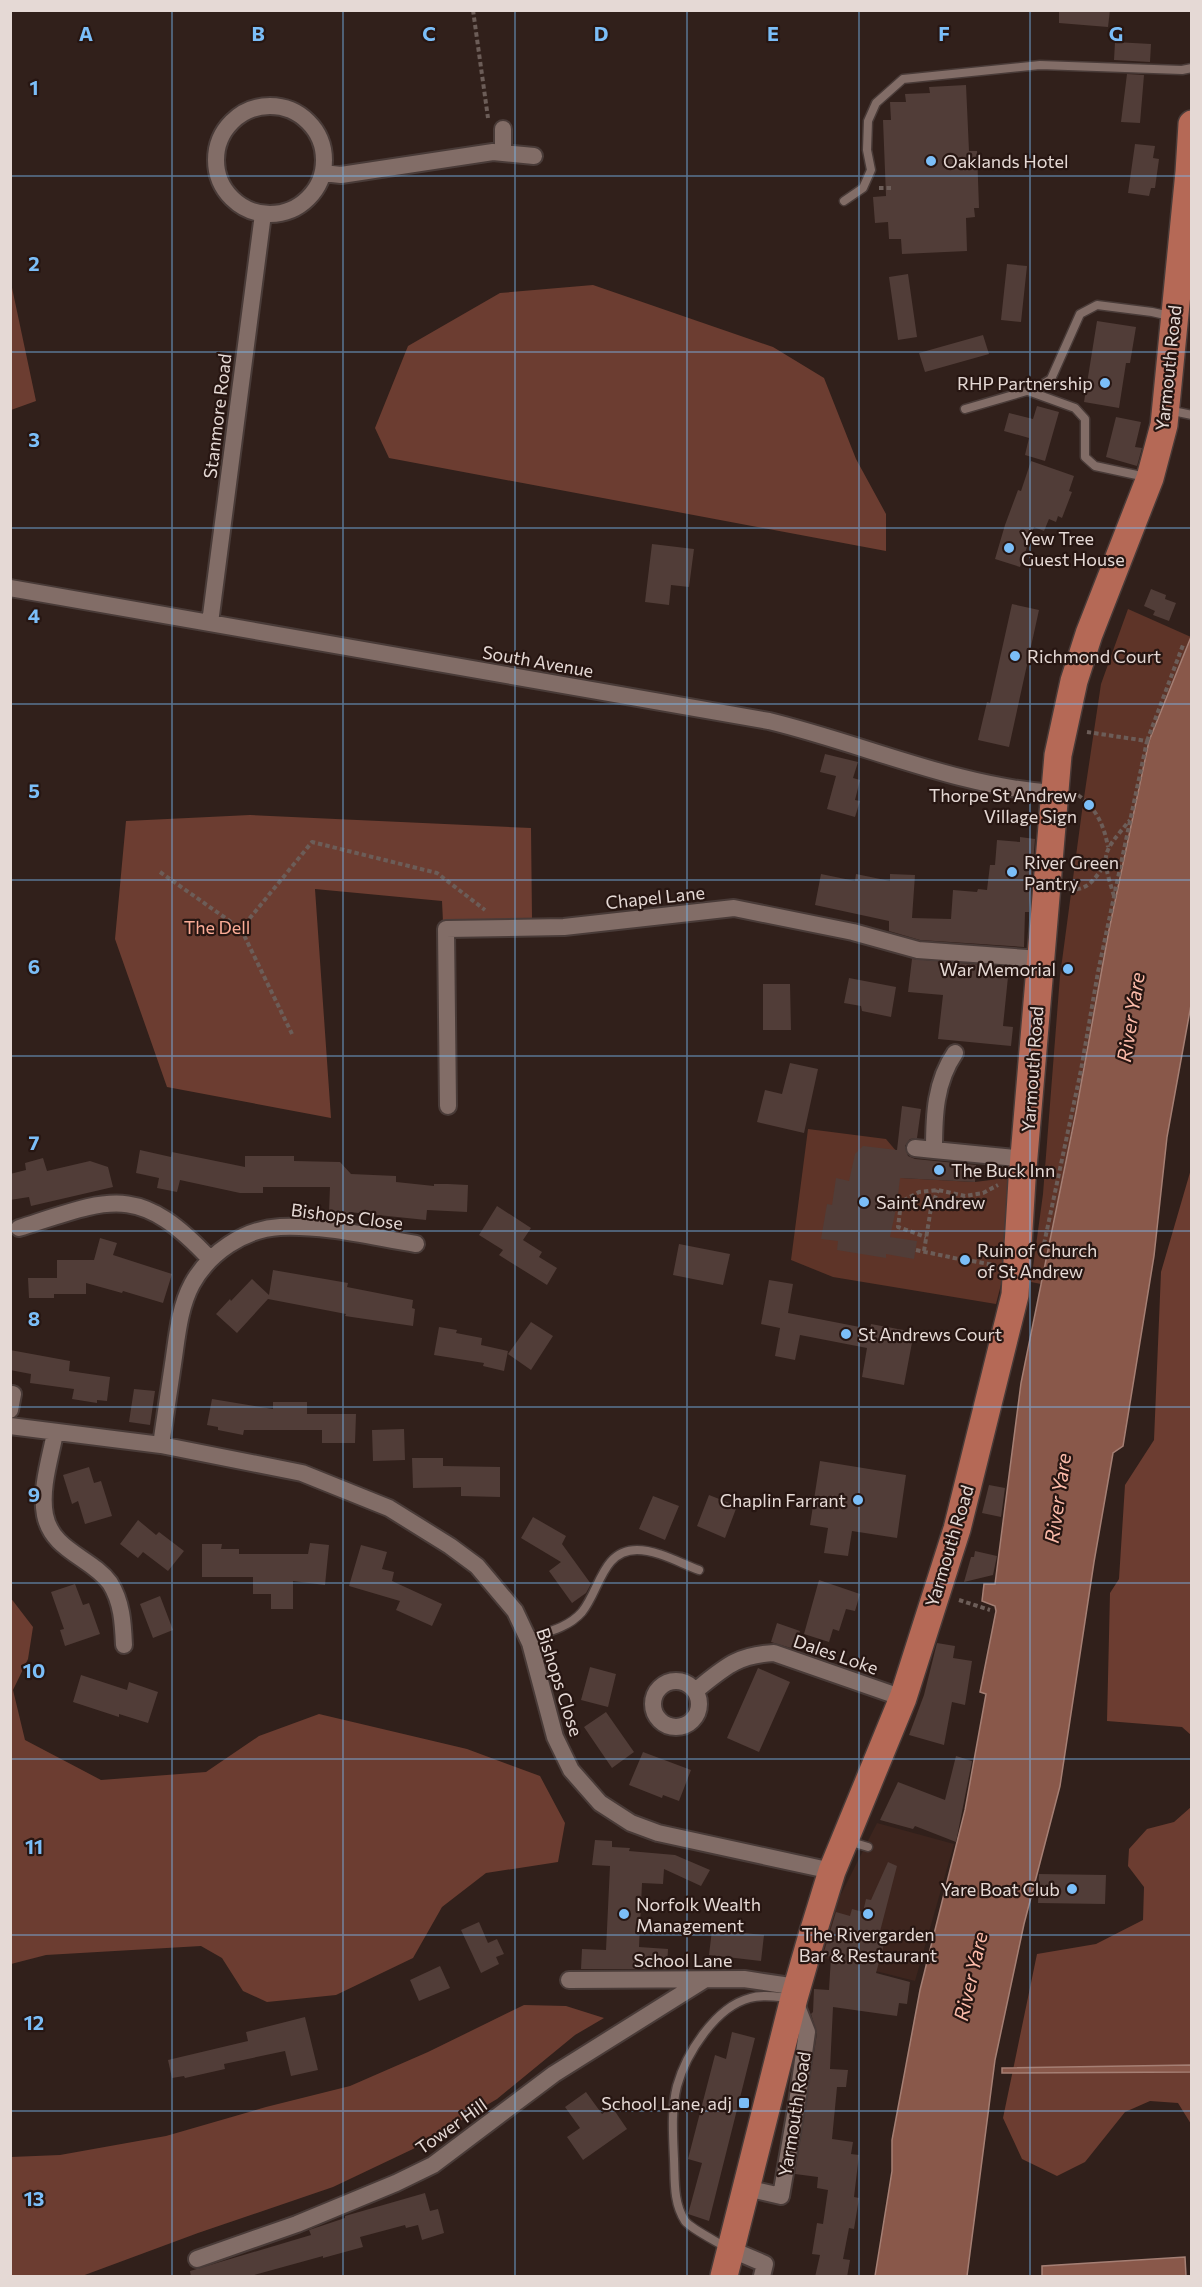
<svg xmlns="http://www.w3.org/2000/svg" width="1202" height="2287" viewBox="0 0 1202 2287" font-family="Commissioner,sans-serif">
	<style>
		.built { fill: #3d251e }
		.green { fill: #5e3428 }
		.forest { fill: #6c3d31 }
		.water { fill: #89584a; stroke: #a57f74; stroke-width: 1.5 }
		.building { fill: #513d38 }
		.lines { fill: none; stroke-linecap: round; stroke-linejoin: round }
		.lane-casing { stroke: #493b38; stroke-width: 11 }
		.street-casing { stroke: #493b38; stroke-width: 20 }
		.primary-casing { stroke: #493b38; stroke-width: 30 }
		.path { stroke: #6c5d58; stroke-width: 4; stroke-dasharray: 4.5 3; stroke-linecap: butt }
		.lane { stroke: #826d67; stroke-width: 8 }
		.street { stroke: #826d67; stroke-width: 16 }
		.primary { stroke: #b56956; stroke-width: 27 }
		.grid { fill: none; stroke: #7bbef8; stroke-width: 1.5; stroke-opacity: 0.55 }
		.poi-dot { fill: #7bbef8; stroke: #271612; stroke-width: 2 }
		.labels { text-anchor: middle; dominant-baseline: central; stroke-width: 4.5; stroke-linejoin: round; paint-order: stroke }
		.poi-label { font-size: 18px; fill: #e5d9d5; stroke: #271612; text-anchor: start }
		.street-label { font-size: 18px; fill: #e5d9d5; stroke: #271612 }
		.park-label { font-size: 18px; fill: #fcac97; stroke: #271612 }
		.water-label { font-size: 20px; font-style: italic; fill: #fdbcaa; stroke: #271612 }
		.grid-label { font-size: 20px; text-anchor: middle; font-weight: bold; fill: #7bbef8; stroke: #271612; stroke-width: 4.5; stroke-linejoin: round; paint-order: stroke }
	</style>
	<rect width="100%" height="100%" fill="#31201b"/>
	<path class="built" d="M877,1823L954,1844L915,1981L820,1957L834,1908Z"/>
	<path class="green" d="M1128,609L1191,637L1149,741L1041,1284L1031,1282L1043,1194L1060,976L1082,811L1101,684Z
		M808,1129L886,1139L902,1158L901,1178L975,1182L1014,1177L1007,1261L996,1304L833,1277L791,1260Z"/>
	<path class="forest" d="M11,283L36,401L11,410H10Z
		M593,285L773,347L824,378L856,459L886,514V551L389,458L375,428L408,346L500,293Z
		M250,815L531,828L532,919L443,922L442,901L315,889L331,1118L167,1087L115,939L126,821Z
		M1191,1169V1735L1182,1727L1107,1721L1110,1593L1119,1579L1125,1485L1154,1440L1161,1272Z
		M10,1597L33,1627L28,1659L13,1690L25,1740L101,1780L206,1772L259,1736L319,1714L467,1749L540,1776L565,1823L558,1862L486,1873L442,1907L413,1958L336,1995L267,2002L243,1991L222,1958L201,1946L46,1955L11,1964Z
		M1191,1807V2124L1178,2103L1150,2101L1125,2112L1085,2162L1057,2176L1022,2159L1003,2118L1037,1954L1096,1944L1143,1920L1144,1887L1128,1866L1129,1849L1147,1829L1174,1822Z
		M524,2005L566,2006L604,2018L575,2035L497,2099L413,2149L333,2187L198,2233L82,2276H11V2157L60,2155L166,2136L266,2107L350,2086L428,2052Z"/>
	<path class="water" d="M1191,637V1005L1167,1137L1154,1256L1123,1446L1113,1453L1094,1562L1060,1786L1024,1924L995,2060L967,2276H875L892,2171V2140L920,1990L965,1810L986,1694L980,1692L996,1611L995,1606L982,1601L984,1584H995L1021,1383L1076,1112L1109,930L1149,741Z
		M1191,2065V2072L1002,2073V2068Z
		M1185,2257L1186,2276H1042V2266Z"/>
	<path class="building" d="M1059,10H1110L1108,27L1059,23Z
		M1115,42L1151,44L1150,62L1114,60Z
		M1127,74L1144,75L1140,123L1121,122Z
		M966,85L969,151H977L979,208H974L975,217L966,218L967,251L902,254L901,239H889L888,222L875,223L873,197L886,196L883,120H891L890,102H906L905,94L930,93L929,87Z
		M1135,144L1155,146L1153,158L1159,159L1155,188H1151L1149,196L1128,193Z
		M1007,264L1027,266L1021,322L1001,320Z
		M908,274L917,337L898,340L889,277Z
		M1097,321L1136,327L1130,363H1126L1119,408L1084,402Z
		M983,335L989,354L925,372L919,353Z
		M1037,406L1059,412L1045,461L1025,455L1029,438L1004,431L1009,413L1033,419Z
		M1116,417L1141,422L1135,447L1142,448L1137,466L1106,457Z
		M1031,461L1074,476L1069,491L1072,492L1062,518L1058,516L1056,522L1049,519L1044,531L1034,527L1020,567L995,559L1005,525L1018,490L1021,491Z
		M652,544L694,549L689,587L671,585L669,605L645,602Z
		M1151,589L1166,595L1165,599L1176,603L1169,621L1153,615L1155,611L1144,606Z
		M1012,604L1039,610L1009,747L978,740L987,702L990,703Z
		M825,754L858,762L853,778L860,780L855,800L860,801L855,817L827,809L836,776L820,772Z
		M1020,837L1035,839L1029,912H1025L1024,947L920,940L889,931V921L815,905L821,874L855,881L856,874L890,881V874L915,875L912,918L951,919L953,890L977,892L978,889L987,890L990,865H995L997,840L1020,842Z
		M912,959L1009,967L1003,1026L1013,1027L1011,1046L938,1039L943,995L908,992Z
		M849,978L896,987L891,1017L862,1011L861,1006L844,1003Z
		M763,984H790L791,1030H763Z
		M790,1063L818,1069L804,1133L757,1122L765,1090L782,1094Z
		M902,1106L921,1109L917,1138L910,1139L905,1146L908,1156L915,1159L976,1165L975,1182L900,1178L897,1204L890,1237L917,1241L914,1259L886,1254V1258L837,1250L838,1241L821,1239L827,1204L832,1205L836,1178L849,1181L855,1154L863,1146L897,1150Z
		M140,1150L171,1157L172,1152L245,1167V1156H294V1161L340,1162L351,1174L396,1176V1182L434,1186V1184H448L468,1185L467,1212L427,1210L426,1220L349,1212V1214L329,1212L330,1187H263V1193H240L180,1180L177,1192L157,1188L159,1178L136,1173Z
		M43,1158L47,1171L90,1161L108,1167L113,1187L31,1206L29,1197L10,1200V1174L26,1170L25,1163Z
		M497,1206L531,1228L523,1240L542,1252L539,1257L557,1268L547,1285L499,1255L503,1250L479,1235Z
		M100,1238L117,1243L113,1255L172,1274L163,1303L123,1291L122,1293L86,1283V1294H54V1298H29L28,1278H57V1260H94Z
		M679,1244L730,1254L723,1285L673,1275Z
		M273,1270L348,1283L347,1287L413,1300L412,1308L415,1309L413,1326L345,1316L346,1314L268,1299L237,1333L216,1314L230,1299L231,1301L252,1279L269,1295Z
		M769,1280L793,1284L788,1313L870,1329L871,1324L914,1332L904,1385L862,1377L867,1348L800,1335L795,1360L775,1356L780,1328L761,1324Z
		M531,1322L553,1336L531,1370L508,1354Z
		M439,1327L457,1330L456,1333L482,1338L481,1345L508,1351L504,1371L483,1366L484,1363L434,1355Z
		M10,1350L70,1361L69,1371L110,1377L107,1401L97,1400V1403L72,1399L74,1389L30,1383L31,1374L10,1370Z
		M134,1389L155,1391L150,1425L129,1422Z
		M212,1399L273,1409V1402H307V1414H356L355,1443H322V1430H244L243,1435L218,1430V1427L207,1425Z
		M404,1429L405,1460L373,1461L372,1430Z
		M412,1458H443V1466L500,1467V1497L461,1496V1487L413,1488Z
		M820,1461L906,1475L897,1538L852,1531L848,1556L824,1553L828,1528L810,1525Z
		M89,1467L94,1483L101,1481L112,1516L85,1524L78,1501L72,1504L63,1475Z
		M989,1485L1005,1488L1001,1517L982,1513Z
		M709,1495L737,1506L725,1538L697,1526Z
		M653,1496L679,1506L665,1540L639,1529Z
		M533,1517L566,1536L562,1544L591,1584L586,1593L572,1603L549,1571L561,1562L521,1538Z
		M138,1520L156,1535L159,1532L184,1551L168,1571L143,1552L138,1558L120,1544Z
		M310,1543L329,1545L325,1585L293,1581V1609H271V1594H253V1577H202V1544H222L221,1549H239V1554H308Z
		M361,1545L387,1552L382,1569L394,1572L392,1581L442,1604L432,1626L396,1610L400,1601L349,1586Z
		M975,1551L997,1556L993,1575L964,1582L971,1557H974Z
		M819,1580L860,1594L855,1611L846,1609L839,1631L833,1629L829,1642L804,1634Z
		M75,1584L83,1605L89,1603L100,1634L65,1646L60,1630L64,1629L51,1592Z
		M160,1596L173,1630L153,1638L140,1604Z
		M777,1623L800,1631L794,1649L771,1642Z
		M937,1643L955,1646L953,1658L972,1661L965,1705L952,1702L944,1745L909,1735L924,1695Z
		M590,1667L616,1674L608,1707L581,1700Z
		M758,1668L790,1682L759,1752L727,1738Z
		M81,1675L127,1690L129,1682L158,1692L148,1723L119,1714V1717L73,1702Z
		M606,1712L634,1752L612,1768L584,1727Z
		M643,1752L691,1770L679,1801L663,1795L662,1798L629,1785Z
		M956,1756L972,1761L956,1842L915,1826L913,1829L880,1820L898,1782L945,1800Z
		M595,1840L612,1841V1847L630,1848L629,1851L675,1855L710,1870L701,1886L664,1869L663,1884L642,1883L639,1947L668,1949L667,1969H581L582,1949L606,1950L610,1866L592,1865Z
		M888,1862L897,1866L877,1943L884,1944L876,1973L910,1982L907,2004L899,2003L897,2016L833,2007L830,2069L848,2070L846,2087H837L832,2139L853,2142L851,2154L859,2155L854,2197L859,2198L854,2229L849,2228L843,2259L850,2260L847,2277H815L820,2255L812,2254L817,2223L823,2224L828,2190L817,2188L818,2177L795,2174L817,2033L811,2014L813,2012L814,1989L829,1990L831,1957L823,1955L836,1912L850,1916L852,1909L863,1912L866,1899L871,1900Z
		M1039,1874L1106,1875L1105,1904L1038,1903Z
		M479,1922L488,1943L497,1939L504,1954L496,1957L499,1964L481,1973L461,1930Z
		M712,1930L764,1935L761,1961L709,1955Z
		M440,1966L450,1988L419,2001L410,1980Z
		M305,2017L318,2070L291,2076L285,2051L224,2064L225,2069L185,2078L184,2076L172,2078L168,2060L248,2041L246,2032Z
		M732,2032L755,2038L709,2221L688,2214L702,2163L688,2159L715,2055L726,2059Z
		M586,2092L602,2114L612,2107L627,2129L583,2160L567,2137L580,2128L565,2107Z
		M425,2193L430,2211L438,2209L444,2233L422,2240L418,2225L406,2228L405,2225L360,2237L363,2247L323,2258V2256L247,2277H191L190,2271L311,2235L309,2230L345,2218V2216Z"/>
	<g class="lines">
		<g class="lane-casing">
			<path id="lane" d="M844,201L863,188L871,170L867,150L868,121L876,103L903,79L1040,65L1182,70L1192,68
				M1028,391L1075,408L1085,419V457L1095,466L1146,477
				M965,409L1037,388L1051,379L1080,314L1097,305L1152,312L1170,316
				M1168,410L1192,415
				M528,1638C547,1632 568,1628 582,1612C600,1590 602,1550 637,1550C657,1550 680,1563 699,1570
				M848,1841L868,1847
				M727,2248C718,2242 691,2229 685,2221C673,2203 675,2180 674,2159C673,2136 671,2109 677,2086C686,2054 715,2007 750,1998C762,1994 778,1997 791,1998"/>
		</g>
		<g class="street-casing">
			<path id="street" d="M216 160a54 54 0 1 1 108 0a54 54 0 1 1-108 0Z
				M503,129V153
				M323,173L341,175L493,152L534,156
				M10,588L769,721C864,744 955,786 1053,793
				M210,623L263,214
				M955,1053C935,1082 934,1116 934,1150L1025,1159
				M448,1106L446,929L564,927L734,908L853,932L918,950L1041,959
				M915,1148L934,1150
				M19,1228C110,1199 138,1182 210,1259
				M10,1410L13,1394
				M10,1426L161,1445L302,1473L389,1508L450,1546L477,1566L515,1611L530,1643L555,1737L571,1770L600,1803L631,1823L658,1833L832,1871
				M55,1433C50,1459 40,1489 45,1515C52,1551 91,1557 110,1583C122,1602 123,1623 124,1645
				M161,1445C165,1418 169,1391 173,1364C177,1338 179,1308 192,1284C209,1253 244,1229 280,1227C325,1225 372,1237 416,1244
				M653 1704a23 23 0 1 1 46 0a23 23 0 1 1-46 0Z
				M695,1691C724,1668 736,1655 774,1653L903,1698
				M569,1980L744,1979L797,1987
				M746,2188L781,2196L797,2103L807,2032L794,1999
				M730,2249L765,2264L762,2276
				M197,2259L297,2224L396,2183L433,2165L554,2074L704,1980"/>
		</g>
		<g class="primary-casing">
			<path id="primary" d="M724,2276L794,1998L811,1939L832,1871L903,1698L957,1529L1015,1295L1022,1180L1058,755L1074,681L1089,634L1150,478L1164,425L1189,172L1192,124"/>
		</g>
		<path class="path" d="M473,10L488,118
			M879,188H893
			M1147,741L1183,645
			M1078,795C1096,808 1104,825 1108,847
			M160,872L241,929L312,842L437,873L485,910
			M1069,889C1087,892 1096,878 1104,865
			M1114,896C1101,853 1101,855 1130,820
			M241,929L292,1034
			M901,1203L898,1227L926,1237
			M897,1204L919,1192L938,1190L965,1196L983,1193L998,1185
			M1044,1244L1081,1070L1098,972L1147,741L1087,732
			M916,1250L959,1259
			M924,1251L931,1208L938,1190
			M972,1261L994,1265
			M959,1600L990,1610"/>
		<use href="#lane" class="lane"/>
		<use href="#street" class="street"/>
		<use href="#primary" class="primary"/>
	</g>
	<path class="grid" d="M172,10V2276M343,10V2276M515,10V2276M687,10V2276M859,10V2276M1030,10V2276M10,176H1192M10,352H1192M10,528H1192M10,704H1192M10,880H1192M10,1056H1192M10,1231H1192M10,1407H1192M10,1583H1192M10,1759H1192M10,1935H1192M10,2111H1192"/>
	<g class="poi-dot">
		<circle cx="931" cy="161" r="6"/>
		<circle cx="1105" cy="383" r="6"/>
		<circle cx="1009" cy="548" r="6"/>
		<circle cx="1015" cy="656" r="6"/>
		<circle cx="1089" cy="805" r="6"/>
		<circle cx="1012" cy="872" r="6"/>
		<circle cx="1068" cy="969" r="6"/>
		<circle cx="939" cy="1170" r="6"/>
		<circle cx="864" cy="1202" r="6"/>
		<circle cx="965" cy="1260" r="6"/>
		<circle cx="846" cy="1334" r="6"/>
		<circle cx="858" cy="1500" r="6"/>
		<circle cx="1072" cy="1889" r="6"/>
		<circle cx="624" cy="1914" r="6"/>
		<circle cx="868" cy="1914" r="6"/>
		<rect x="738" y="2097" width="12" height="12" rx="3"/>
	</g>
	<g class="labels">
		<g class="poi-label">
			<text x="943" y="161">Oaklands Hotel</text>
			<text x="1093" y="383" text-anchor="end">RHP Partnership</text>
			<text x="1021" y="538">Yew Tree<tspan x="1021" dy="21">Guest House</tspan></text>
			<text x="1027" y="656">Richmond Court</text>
			<text x="1077" y="795" text-anchor="end">Thorpe St Andrew<tspan x="1077" dy="21">Village Sign</tspan></text>
			<text x="1024" y="862">River Green<tspan x="1024" dy="21">Pantry</tspan></text>
			<text x="1056" y="969" text-anchor="end">War Memorial</text>
			<text x="951" y="1170">The Buck Inn</text>
			<text x="876" y="1202">Saint Andrew</text>
			<text x="977" y="1250">Ruin of Church<tspan x="977" dy="21">of St Andrew</tspan></text>
			<text x="858" y="1334">St Andrews Court</text>
			<text x="846" y="1500" text-anchor="end">Chaplin Farrant</text>
			<text x="1060" y="1889" text-anchor="end">Yare Boat Club</text>
			<text x="636" y="1904">Norfolk Wealth<tspan x="636" dy="21">Management</tspan></text>
			<text x="868" y="1934" text-anchor="middle">The Rivergarden<tspan x="868" dy="21">Bar &amp; Restaurant</tspan></text>
			<text x="732" y="2103" text-anchor="end">School Lane, adj</text>
		</g>
		<g class="street-label">
			<text transform="translate(1168 368) rotate(-84)">Yarmouth Road</text>
			<text transform="translate(217 416) rotate(-83)">Stanmore Road</text>
			<text transform="translate(538 661) rotate(10)">South Avenue</text>
			<text transform="translate(655 897) rotate(-6)">Chapel Lane</text>
			<text transform="translate(1032 1069) rotate(-86)">Yarmouth Road</text>
			<text transform="translate(347 1216) rotate(7)">Bishops Close</text>
			<text transform="translate(949 1546) rotate(-73)">Yarmouth Road</text>
			<text transform="translate(836 1654) rotate(19)">Dales Loke</text>
			<text transform="translate(560 1682) rotate(72)">Bishops Close</text>
			<text x="683" y="1960">School Lane</text>
			<text transform="translate(794 2114) rotate(-81)">Yarmouth Road</text>
			<text transform="translate(451 2126) rotate(-35)">Tower Hill</text>
		</g>
		<g class="park-label">
			<text x="217" y="927">The Dell</text>
		</g>
		<g class="water-label">
			<text transform="translate(1130 1017) rotate(-81)">River Yare</text>
			<text transform="translate(1057 1498) rotate(-82)">River Yare</text>
			<text transform="translate(970 1976) rotate(-77)">River Yare</text>
		</g>
	</g>
	<g class="grid-label">
		<text x="86" y="41">A</text>
		<text x="258" y="41">B</text>
		<text x="429" y="41">C</text>
		<text x="601" y="41">D</text>
		<text x="773" y="41">E</text>
		<text x="944" y="41">F</text>
		<text x="1116" y="41">G</text>
		<text x="34" y="95">1</text>
		<text x="34" y="271">2</text>
		<text x="34" y="447">3</text>
		<text x="34" y="623">4</text>
		<text x="34" y="798">5</text>
		<text x="34" y="974">6</text>
		<text x="34" y="1150">7</text>
		<text x="34" y="1326">8</text>
		<text x="34" y="1502">9</text>
		<text x="34" y="1678">10</text>
		<text x="34" y="1854">11</text>
		<text x="34" y="2030">12</text>
		<text x="34" y="2206">13</text>
	</g>
	<rect width="1202" height="2287" fill="none" stroke="#e5d9d5" stroke-width="24"/>
</svg>
